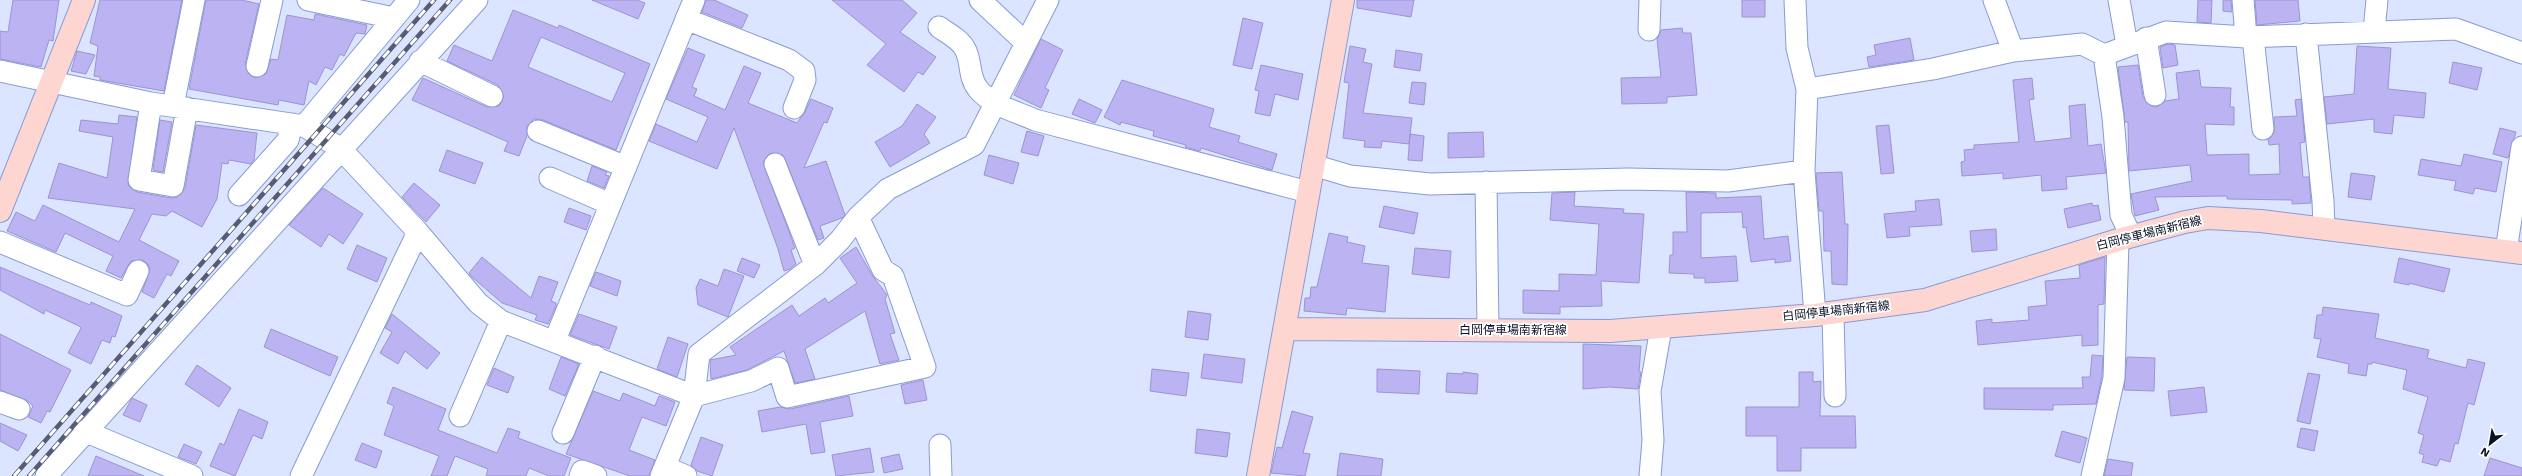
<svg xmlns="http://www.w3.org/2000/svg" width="2522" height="476" viewBox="0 0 2522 476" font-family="'Work Sans','Noto Sans JP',sans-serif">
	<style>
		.building { fill: #bbb3f2; stroke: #9c94d1; fill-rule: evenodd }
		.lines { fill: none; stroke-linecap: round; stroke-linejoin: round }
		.street-casing { stroke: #879bd5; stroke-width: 23 }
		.secondary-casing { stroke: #879bd5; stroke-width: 24 }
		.street { stroke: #fff; stroke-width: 21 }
		.secondary { stroke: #fed6d1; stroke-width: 22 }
		.rail-casing { stroke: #555c73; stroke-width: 4.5 }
		.rail { stroke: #fff; stroke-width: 3; stroke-dasharray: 9; stroke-linecap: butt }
		.labels { text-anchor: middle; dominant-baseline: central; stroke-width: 3.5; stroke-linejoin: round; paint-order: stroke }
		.street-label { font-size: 12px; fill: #0a1025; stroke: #fff }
	</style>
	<rect width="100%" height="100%" fill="#dce5ff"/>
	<path class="building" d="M13,0H59L53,41L49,40L41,67L0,59V31L8,32Z
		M100,0H182L164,91L100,80V77L94,76L98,46L90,43Z
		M206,0H242L259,4L245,64L249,74L255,78L266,74L271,59L278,60L287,15L314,20L315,14L367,25L365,34L356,33L344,56L340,54L332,70L325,67L316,85L309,81L304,105L279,100L278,105L189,89Z
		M592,0H637L645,3L638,19Z
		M706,0H714L748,15L742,28L702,12Z
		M832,0H902L917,13L900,32L936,57L923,75L918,72L904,92L867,65L886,44Z
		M1357,0H1414L1411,17L1357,8Z
		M1742,0H1765V17H1742Z
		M2198,0H2212L2211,23L2197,22Z
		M2223,0H2231L2232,12L2223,11Z
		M2255,0H2298L2300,21L2257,25Z
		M513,10L558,28L559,25L650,64L616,150L543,120L534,119L527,126V136L519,156L504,151L508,142L412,100L423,78L487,107L499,106L504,96L498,85L447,61L454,45L492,61ZM541,37L625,73L612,102L528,67Z
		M1243,18L1263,23L1252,69L1233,65Z
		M1682,28L1683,33H1691L1697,95L1667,97V103L1622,104L1621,78L1661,77L1657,39L1661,30Z
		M1910,38L1914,60L1869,67L1867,57L1876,55L1874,45Z
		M1041,39L1063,50L1045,88L1049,90L1041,108L1014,95Z
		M2168,44L2175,45L2178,65L2163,68L2160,47Z
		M1350,46L1366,49L1363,62L1372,64L1363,113L1412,118L1409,144L1382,141L1381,148L1364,147L1365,141L1343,138L1349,83L1344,82Z
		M2357,46L2391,48L2388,89L2426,93L2424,118L2394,115L2392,134L2374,132V119L2327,124L2324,97L2354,94Z
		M688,48L705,55L692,87L697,89L694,96L725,110L744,66L761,73L748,103L797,123L805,112L811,99L833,108L827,123L824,122L804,168L826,161L845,215L842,218L820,226L824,238L818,240L783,155L771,153L763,162L795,248L791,250L796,264L790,269L784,271L778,249L734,128L717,169L649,141L656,124L697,142L708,117L666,99Z
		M1396,50L1422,54L1420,71L1394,67Z
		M77,51L95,55L86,74L71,71Z
		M2453,62L2482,68L2477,90L2449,83Z
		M1261,65L1303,74L1298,100L1275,94L1270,116L1255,113L1259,91L1255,90Z
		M2138,65L2143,97L2151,106L2157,107L2165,101L2179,99L2176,73L2199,70L2201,87L2231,88L2230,107H2234V125L2205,124L2207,155L2249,154V175L2280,174L2279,144L2269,145L2268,139L2274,133V117L2297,116L2295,100L2301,99L2305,142L2300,143L2303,177H2309L2311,203L2292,204V200L2227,199V196L2155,197L2159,210L2135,216L2131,194L2192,181L2190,165L2129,171L2128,122H2125L2118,67Z
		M2032,78L2034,99L2029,100L2035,142L2071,138L2069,106L2085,104L2088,146L2101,144L2106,173L2066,177L2067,189L2042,191L2041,175L2003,179V173L1962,176L1961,162L1965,161L1964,150L1974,149V145L2019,142L2013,80Z
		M1122,80L1214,109L1209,127L1240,136L1238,142L1277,154L1272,170L1201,148L1200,151L1185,147L1186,145L1153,136L1154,131L1121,122L1120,125L1104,117Z
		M1412,82L1426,83L1424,105L1409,103Z
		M1079,99L1102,110L1095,123L1072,114Z
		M917,104L936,117L924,134L930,143L890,167L875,142L902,126Z
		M119,115L137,117L128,185L137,192L171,198L177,197L185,188L196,125L257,133L254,160L251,164L229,160L228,164L222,163L217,199L202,227L172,211L166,216L152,214L139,240L179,261L171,276L167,274L154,298L142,292L150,270L148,264L143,260L131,261L121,278L106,271L113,256L65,233L56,252L7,231L16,212L35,221L43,205L119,242L135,209L48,198L59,163L107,178L113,137L79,131L81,120L118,124Z
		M160,120L172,122L163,172L153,170Z
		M1889,125L1894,173L1881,174L1876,126Z
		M2500,128L2516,132L2508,158L2493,154Z
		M1027,131L1044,136L1038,156L1021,152Z
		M1483,132L1484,157L1448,158V133Z
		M1410,134L1424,136L1422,161L1408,160Z
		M447,150L483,163L475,184L439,171Z
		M2464,154L2502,162L2496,192L2475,188L2473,194L2454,190L2456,181L2418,175L2421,159L2461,166Z
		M989,155L1019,163L1013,184L984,175Z
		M592,166L607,172L605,175L609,176L604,188L587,181Z
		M1842,172L1845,224H1848L1847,285L1832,284L1831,251H1824L1823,211H1819L1816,173Z
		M2351,173L2375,176L2371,200L2348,197Z
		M414,183L440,205L426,222L402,197Z
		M323,188L363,214L343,244L329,234L321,247L289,225Z
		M1575,192L1574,206L1624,209L1623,213L1644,214L1639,283L1601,281L1602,306L1560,307V314L1523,313V290L1559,291V274L1596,275L1599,224L1550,220L1552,193Z
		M1686,192L1716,193V198L1761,196L1764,239L1788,236L1791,261L1775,263V259L1751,262L1746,227L1743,228L1742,212L1701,213V258L1736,256L1738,281L1705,283V278H1694V274L1669,273L1670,255H1673V232H1687Z
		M1939,199L1942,225L1909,227L1910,236L1887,238L1884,214L1916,211L1915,201Z
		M2092,203L2093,206L2098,205L2101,220L2068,228L2064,209Z
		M1384,206L1418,213L1414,234L1379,227Z
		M569,208L591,216L586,230L564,222Z
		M1996,229L1997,250L1972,252L1970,231Z
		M1329,233L1348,237L1347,242L1365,246L1362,263L1389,266L1385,312L1347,308L1346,315L1304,311L1305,298H1310L1311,287H1317Z
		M357,245L387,258L377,282L347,269Z
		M856,247L872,275L887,295L885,299L895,333L890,334L899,360L880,364L865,311L805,349L815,379L795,383L784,351L747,370L711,379L710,360L736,355L730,347L792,305L799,316L825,298L828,303L857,283L840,258Z
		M1415,248L1451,251L1449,278L1412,274Z
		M482,257L531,298L539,276L558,282L551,301L556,303V306L548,324L535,320L537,315L502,303L472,277L469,273Z
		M2105,257L2104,304L2098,305V345L2082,346V335L1978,345L1976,321L1992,319V323L2029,320L2028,307L2047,305L2045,281L2080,278L2079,265Z
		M742,258L760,265L754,278L737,271Z
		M2399,258L2450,269L2444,292L2409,283V285L2394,282Z
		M0,267L90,305L91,302L122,316L115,337L112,336L110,343L102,340L91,364L68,353L81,328L79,326L45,310L44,314L0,290Z
		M724,269L744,276L728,317L698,305L696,288L700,279L718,286Z
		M596,272L621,281L617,296L590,286Z
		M2323,307L2379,314L2375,338L2429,350L2427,358L2466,368L2468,359L2485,363L2474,405L2468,403L2458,444L2455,443L2450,462L2440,459L2437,466L2422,462L2424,455L2419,453L2424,435L2418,433L2428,397L2403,389L2407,370L2372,362V364H2368L2366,376L2348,373L2349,364L2317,357L2321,339L2314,338L2317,315H2322Z
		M1188,311L1211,314L1208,340L1185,337Z
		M392,314L440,353L427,369L405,351L398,364L380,353L392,332L385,328Z
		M579,314L617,327L609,349L570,335Z
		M271,329L338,357L330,376L264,347Z
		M0,334L71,370L50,412L47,411L41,423L28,417L33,406L28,401L0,390Z
		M668,337L688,344L677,377L657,369Z
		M1583,344L1641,346L1639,372H1641L1638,389L1609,387L1583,389Z
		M1204,354L1245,359L1242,383L1201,378Z
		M2092,355L2103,356L2102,376L2096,404L2053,405V410L1984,409V388H2083L2082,377H2090Z
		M561,357L579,364L565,396L549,389Z
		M2127,357L2155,358L2154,391L2124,390Z
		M197,365L231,388L219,407L185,384Z
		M494,368L514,377L508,393L487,385Z
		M1152,369L1189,373L1186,396L1150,391Z
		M1377,369L1420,371L1419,394L1377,392Z
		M1463,372L1478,374L1477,394L1446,392L1447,373L1463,374Z
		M1799,372H1813V382L1821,381L1820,416H1855L1856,448H1801V471H1777V436H1746V407H1799Z
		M2308,373L2320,375L2310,424L2297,421Z
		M923,380L927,400L905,404L901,385Z
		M393,387L446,409L438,430L497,453L508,428L520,432L518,438L571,458L564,476H549L529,468L526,476H486L488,469L455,456L447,476H431L439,456L384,435L394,406L387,403Z
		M2204,387L2207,412L2171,416L2168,391Z
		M593,391L620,401L623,393L655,406L659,396L675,402L666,426L642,417L629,450L655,460L649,476H630L566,454Z
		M849,396L853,416L820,422L825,452L811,454L806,424L762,432L758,411L780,407L790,409Z
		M132,398L147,405L140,422L123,415Z
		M239,409L268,422L262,439L253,435L235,476L210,466L220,443L224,445Z
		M1292,411L1313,417L1303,453L1310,454L1305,476L1271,473L1277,447L1282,448Z
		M0,423L27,435L18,451L0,441Z
		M2301,428L2318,431L2314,451L2297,447Z
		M1197,429L1230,433L1227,457L1195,453Z
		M2062,431L2087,438L2080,463L2055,456Z
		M701,437L723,445L712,476L697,471L691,465Z
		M362,443L382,451L376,468L355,460Z
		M184,444L202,452L196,464L178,457Z
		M870,448L874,472L836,476L832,455Z
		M1340,453L1383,459L1381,476H1337Z
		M899,454L903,469L884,473L881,458Z
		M96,456L144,476H88Z
		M2490,458L2522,468V476H2484Z
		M2108,459L2133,463L2131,476H2104Z"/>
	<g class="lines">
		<g class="street-casing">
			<path id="street" d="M308,0L394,18
				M980,0L1026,43
				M1795,0L1797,48L1807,89L1804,171L1815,315
				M1994,0L2013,51L2082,44L2104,55
				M2119,0L2127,45
				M2243,0L2246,37
				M686,19L789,60L804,71L805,80L794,108
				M939,27C947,33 960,39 965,49C972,61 968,77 978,89C991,105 1017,112 1035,120L1308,192
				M1649,30L1650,0
				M2374,31L2377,0
				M2306,34L2323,201L2324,228
				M2253,37L2263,129
				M2146,38L2155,95
				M2104,55L2166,32L2246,37L2456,29L2522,53
				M2104,55L2113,117L2121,215L2131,236
				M420,61L492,96
				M257,66L272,0
				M0,71L151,103L304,126L340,148L418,232L478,303L501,321L694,396L751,381L778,368L787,397L925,367L893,276L883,270L858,217
				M1807,89L1933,69L2013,51
				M151,103L139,180L173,186L187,108
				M173,106L194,0
				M304,126L409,0
				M538,131L626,167
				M775,164L815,265
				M1313,165L1350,176L1430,184L1628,179L1728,181L1804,171
				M550,178L610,204
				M1486,182L1488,330
				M239,195L288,140L292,124
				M0,242L127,295L138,271
				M2506,251L2522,147
				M1833,313L1835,396
				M555,340L694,0
				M0,402L19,409
				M460,416L501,321
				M84,431L192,476
				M563,433L595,356
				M940,445L941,476
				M665,467L686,476
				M46,476L477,0
				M301,476L418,232
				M580,476L582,471L596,476
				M661,476L694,396L699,354L815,265L840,240L858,217L888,189L974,145L1048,0
				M1650,476L1653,440L1650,391L1661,328
				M2092,476L2114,378L2118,240"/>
		</g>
		<g class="secondary-casing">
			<path id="secondary" d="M0,211L84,0
				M1286,329L1610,331L1815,315L1925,300L2118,240L2185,222L2208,218L2261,221L2522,253
				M1258,476L1343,0"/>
		</g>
		<use href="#street" class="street"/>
		<use href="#secondary" class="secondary"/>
		<g class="rail-casing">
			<path id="rail" d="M14,476L434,0
				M29,476L450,0"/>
		</g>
		<use href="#rail" class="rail"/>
	</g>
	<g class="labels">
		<g class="street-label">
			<text transform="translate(2149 233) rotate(-14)">白岡停車場南新宿線</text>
			<text transform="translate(1836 311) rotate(-6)">白岡停車場南新宿線</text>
			<text x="1513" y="330">白岡停車場南新宿線</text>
		</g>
	</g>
	<g transform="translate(2490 444) rotate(211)" stroke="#ffffff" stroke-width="3" paint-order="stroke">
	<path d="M0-3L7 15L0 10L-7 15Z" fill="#0a1025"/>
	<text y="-6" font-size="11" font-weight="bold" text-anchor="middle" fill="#0a1025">N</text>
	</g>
</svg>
